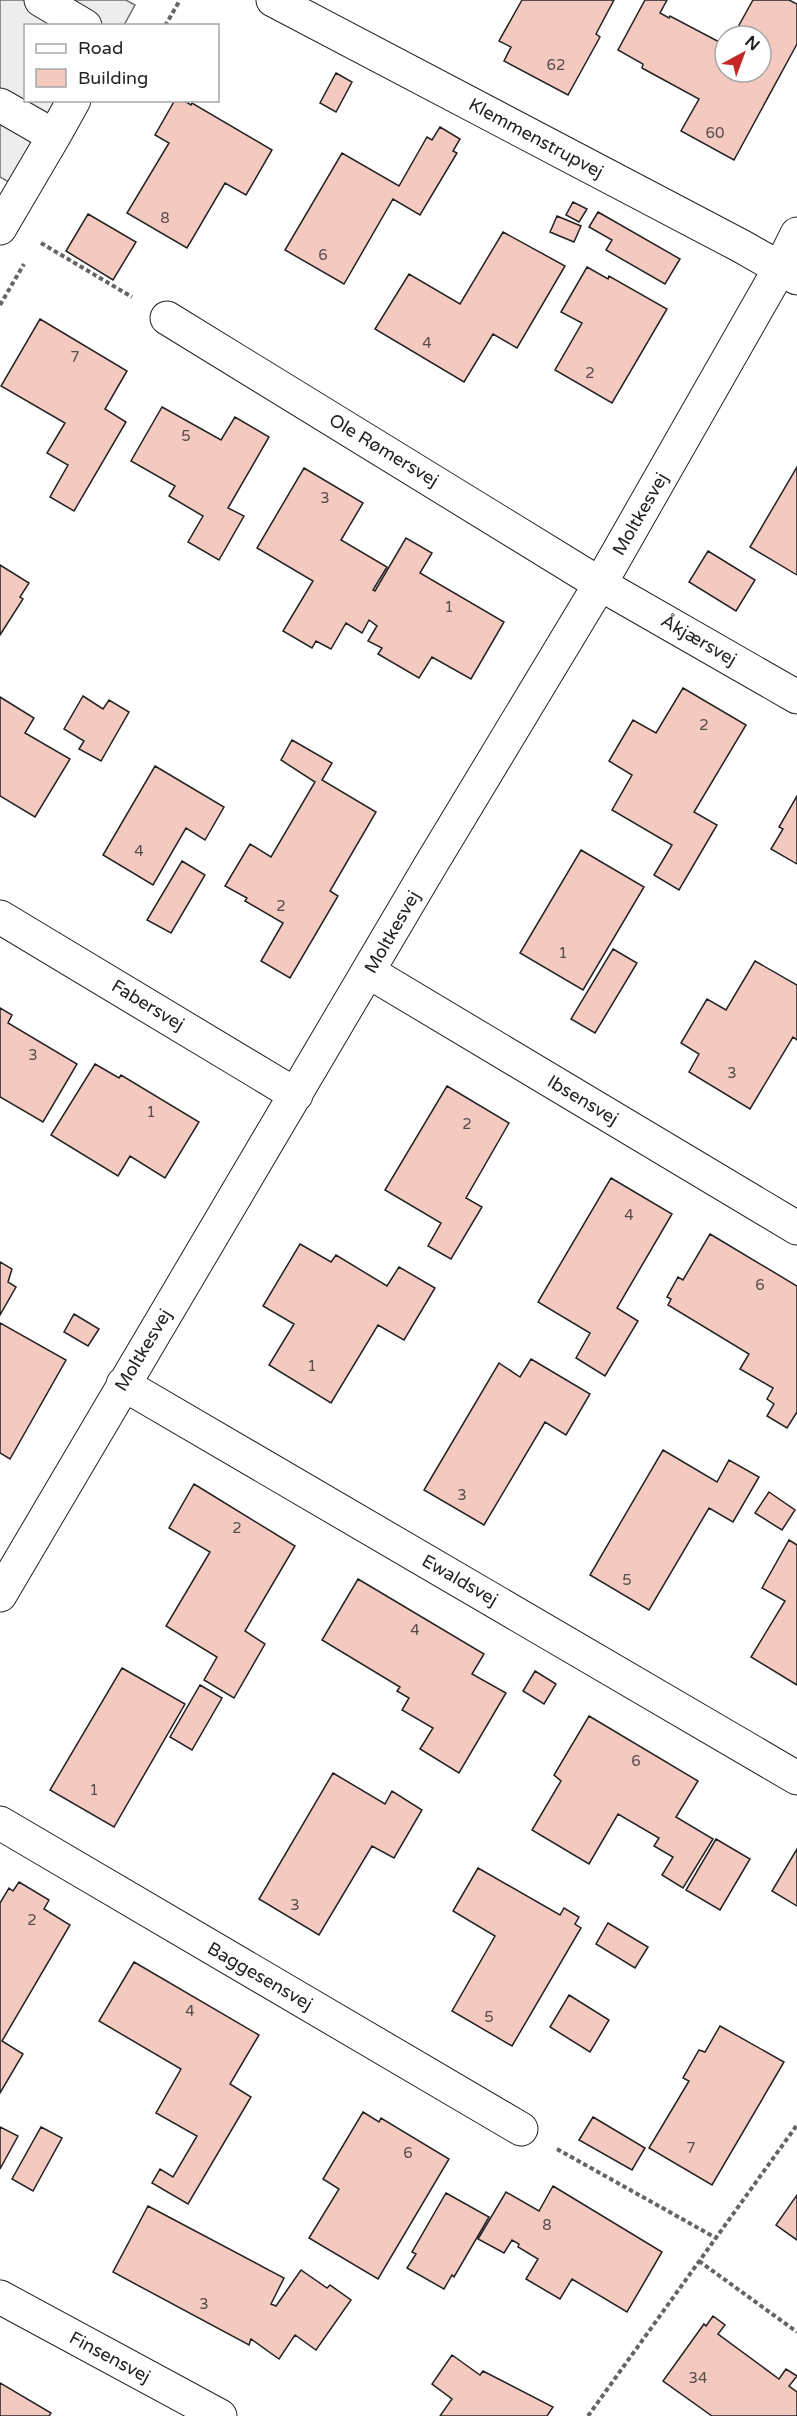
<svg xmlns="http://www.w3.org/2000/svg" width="797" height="2416" viewBox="0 0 797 2416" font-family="'Varela Round',sans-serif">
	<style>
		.parking { fill: #ededed; stroke: #6f6f6f; stroke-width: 1.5 }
		.building { fill: #f3c9c0; stroke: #222; stroke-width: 1.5 }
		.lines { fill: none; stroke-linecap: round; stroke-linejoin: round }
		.minor-casing { stroke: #222; stroke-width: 35 }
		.path { stroke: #646464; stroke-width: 4; stroke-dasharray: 4.5 3; stroke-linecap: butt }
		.minor { stroke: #fff; stroke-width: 33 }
		.labels { text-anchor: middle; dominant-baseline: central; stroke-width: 4.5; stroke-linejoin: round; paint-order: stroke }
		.number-label { font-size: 15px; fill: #564c4a }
		.street-label { font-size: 18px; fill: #222; stroke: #fff }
	</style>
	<rect width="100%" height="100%" fill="#fff"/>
	<path class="parking" d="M0,0H126L135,5L124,25L26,26V100L80,101L26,192L0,177Z"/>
	<path class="building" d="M522,0H614L596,34L600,37L568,95L504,61L511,47L499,41Z
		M645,0H667L660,13L669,18L670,16L725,45V72H761V36H733L753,0H789L797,4V44L734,160L681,131L699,99L642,68L643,64L618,50Z
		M336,73L352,82L336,112L320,103Z
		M175,100H183L191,105L192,103L272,150L246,195L225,183L187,248L127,213L169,143L155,135Z
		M440,127L460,139L453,151L457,153L420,215L393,199L344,284L285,250L342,153L399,186L427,137L432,140Z
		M573,202L587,209L579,222L566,215Z
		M598,212L680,259L665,284L606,250L612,240L589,227Z
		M88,214L136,242L113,280L66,251Z
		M557,216L581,226L574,242L550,232Z
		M503,232L565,266L517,348L493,334L464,382L375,329L409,274L460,304Z
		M587,267L608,279L609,276L667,309L612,403L555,370L582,323L561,312Z
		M40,319L127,371L105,409L126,422L74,511L50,497L68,465L47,453L65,423L1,386Z
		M162,407L221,440L235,417L269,437L228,508L244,516L219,560L188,542L203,516L169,496L175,486L131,461Z
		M797,467V575L750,547Z
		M304,468L363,503L341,540L387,567L373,590L375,591L406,538L432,553L420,573L504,622L471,679L432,657L419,678L378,654L382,648L368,641L377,626L369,620L362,633L346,623L331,649L316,641L312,648L283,631L313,581L257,548Z
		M708,551L755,580L736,611L689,582Z
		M0,565L29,583L20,597L23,599L0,635Z
		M683,688L746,725L694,812L717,825L679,890L654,875L672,845L612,810L632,775L609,761L633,720L656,733Z
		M83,696L103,709L109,700L129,712L101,761L79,749L84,741L64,729Z
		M0,697L34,718L25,733L70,759L35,817L0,796Z
		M292,740L332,763L322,780L376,812L330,891L338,896L290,978L261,961L283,923L245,901L247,898L225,886L250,844L271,857L315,782L281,760Z
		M155,766L224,807L205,840L186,828L153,885L103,855Z
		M797,796V864L771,849L783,829L779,827Z
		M581,850L644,887L583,990L520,953Z
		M182,861L205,875L171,933L147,920Z
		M613,949L637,963L595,1033L571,1019Z
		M755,961L797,985V1040L793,1037L750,1109L689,1072L699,1054L681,1043L707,999L726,1010Z
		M0,1008L12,1015L8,1023L77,1064L43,1122L0,1097Z
		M95,1064L119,1078L121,1075L199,1122L165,1178L130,1156L118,1176L51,1135Z
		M447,1086L509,1123L466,1198L482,1207L451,1259L428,1246L441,1223L385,1190Z
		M611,1178L672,1214L617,1308L638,1321L605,1376L576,1358L590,1333L538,1302Z
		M710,1234L797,1286V1412L787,1428L767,1416L774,1404L767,1399L773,1388L740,1369L749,1354L668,1305L671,1299L667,1297L678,1277L683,1280Z
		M300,1244L331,1262L336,1255L387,1286L399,1267L435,1288L404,1340L378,1325L331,1403L269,1365L294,1324L263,1306Z
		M0,1262L12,1269L8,1282L16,1287L0,1315Z
		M74,1314L99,1329L88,1346L64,1332Z
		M0,1323L66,1360L10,1459L0,1453Z
		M531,1359L590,1394L566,1435L545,1422L484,1525L424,1490L499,1363L520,1377Z
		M663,1450L717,1482L729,1460L759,1477L733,1522L709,1508L649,1610L590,1575Z
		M194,1484L295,1546L245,1631L265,1644L234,1698L204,1680L217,1657L166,1626L210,1552L169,1528Z
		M769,1492L795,1510L782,1530L755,1513Z
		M789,1540L797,1545V1685L751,1657L785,1601L762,1588Z
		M358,1579L484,1654L472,1674L506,1693L459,1773L420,1749L433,1728L402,1710L409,1698L397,1691L400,1687L322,1640Z
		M122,1668L185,1704L114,1827L50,1790Z
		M535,1671L556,1684L544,1704L523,1691Z
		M200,1685L222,1698L192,1750L170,1737Z
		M589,1716L698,1781L676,1817L713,1839L683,1888L662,1875L673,1857L654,1846L659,1838L618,1814L589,1864L532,1830L561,1781L554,1775Z
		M333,1773L385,1804L392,1791L422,1810L394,1858L372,1846L319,1935L259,1899Z
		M716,1839L750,1859L720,1910L686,1890Z
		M797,1849V1906L772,1891Z
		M478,1868L560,1915L564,1908L579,1917L575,1924L581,1928L512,2046L452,2011L495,1936L453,1911Z
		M19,1882L49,1900L44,1909L70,1925L2,2041L23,2054L0,2093V1903L9,1888L13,1891Z
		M608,1923L648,1947L635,1968L596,1944Z
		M134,1962L259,2035L230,2084L251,2097L188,2204L152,2183L160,2169L173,2177L197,2136L156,2113L181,2069L99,2021Z
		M569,1995L609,2020L590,2052L550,2027Z
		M720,2026L784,2062L712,2185L649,2148L689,2081L683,2078L699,2050L705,2052Z
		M363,2112L379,2122L381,2118L449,2159L378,2279L309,2238L339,2189L323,2179Z
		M593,2117L645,2148L632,2170L579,2140Z
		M0,2127L18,2136L0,2169Z
		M41,2127L62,2138L33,2191L12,2179Z
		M553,2186L662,2252L627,2312L572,2279L560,2299L526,2279L538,2259L518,2247L519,2244L512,2240L504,2253L478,2239L506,2192L539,2211Z
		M446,2193L489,2217L454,2277L452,2275L444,2289L407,2268L416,2254L412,2252Z
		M797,2195V2240L776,2225Z
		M148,2206L284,2278L271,2304L276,2306L301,2270L327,2288L330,2285L351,2300L316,2350L295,2335L279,2359L251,2339L249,2345L113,2272Z
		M713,2316L725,2325L718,2334L779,2379L786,2369L797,2376L789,2386L797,2392V2416H712L663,2381L704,2324L706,2326Z
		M452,2355L480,2375L483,2371L553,2407L547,2416H440L452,2399L432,2384Z
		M0,2383L51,2413L49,2416H0Z"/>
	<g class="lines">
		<g class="minor-casing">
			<path id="minor" d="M41,0L85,26
				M273,0L741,246L797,278
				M0,105L54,136L0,228
				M54,136L74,100
				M167,318L600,584L797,697
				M0,917L296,1095
				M369,972L797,1228
				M123,1384L797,1778
				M0,1595L430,866L600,584L780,268L797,234
				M0,1823L521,2129
				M0,2297L220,2416"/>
		</g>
		<path class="path" d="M165,26L180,0
			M41,243L132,297
			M0,305L24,264
			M557,2149L716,2238
			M699,2261L797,2332
			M588,2416L797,2125"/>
		<use href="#minor" class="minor"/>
	</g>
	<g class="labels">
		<g class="number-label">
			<text x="556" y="65">62</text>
			<text x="715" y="133">60</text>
			<text x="165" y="218">8</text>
			<text x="323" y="255">6</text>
			<text x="427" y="343">4</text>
			<text x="75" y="357">7</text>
			<text x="590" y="373">2</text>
			<text x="186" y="436">5</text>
			<text x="325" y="498">3</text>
			<text x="449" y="607">1</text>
			<text x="704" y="725">2</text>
			<text x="139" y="851">4</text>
			<text x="281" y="906">2</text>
			<text x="563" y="953">1</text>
			<text x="33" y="1055">3</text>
			<text x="732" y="1073">3</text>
			<text x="151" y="1112">1</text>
			<text x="467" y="1124">2</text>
			<text x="629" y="1215">4</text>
			<text x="760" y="1285">6</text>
			<text x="312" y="1366">1</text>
			<text x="462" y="1495">3</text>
			<text x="237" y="1528">2</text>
			<text x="627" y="1580">5</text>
			<text x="415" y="1630">4</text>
			<text x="636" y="1761">6</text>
			<text x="94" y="1790">1</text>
			<text x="295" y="1905">3</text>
			<text x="32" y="1920">2</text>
			<text x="190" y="2011">4</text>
			<text x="489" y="2017">5</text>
			<text x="691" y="2148">7</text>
			<text x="408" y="2153">6</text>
			<text x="547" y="2225">8</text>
			<text x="204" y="2304">3</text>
			<text x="698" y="2378">34</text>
		</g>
		<g class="street-label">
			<text transform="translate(536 138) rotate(28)">Klemmenstrupvej</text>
			<text transform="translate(384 450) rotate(31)">Ole Rømersvej</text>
			<text transform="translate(640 514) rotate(-60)">Moltkesvej</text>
			<text transform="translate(699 640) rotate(30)">Åkjærsvej</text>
			<text transform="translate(392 932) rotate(-60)">Moltkesvej</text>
			<text transform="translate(148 1005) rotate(31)">Fabersvej</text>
			<text transform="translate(583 1100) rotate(31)">Ibsensvej</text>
			<text transform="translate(143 1350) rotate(-59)">Moltkesvej</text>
			<text transform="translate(460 1580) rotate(30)">Ewaldsvej</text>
			<text transform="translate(260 1976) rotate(30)">Baggesensvej</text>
			<text transform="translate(110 2357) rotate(28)">Finsensvej</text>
		</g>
	</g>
	<rect x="24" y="24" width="195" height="78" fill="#ffffff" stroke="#a7a7a7" stroke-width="1.5"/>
	<rect x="36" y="44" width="30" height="9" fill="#ffffff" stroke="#a7a7a7" stroke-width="1.5"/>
	<text x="78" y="54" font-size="18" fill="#222222">Road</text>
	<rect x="36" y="69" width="30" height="18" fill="#f3c9c0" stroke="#a7a7a7" stroke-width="1.5"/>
	<text x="78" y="84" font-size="18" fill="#222222">Building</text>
	<g transform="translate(743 54) rotate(41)"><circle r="28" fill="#ffffff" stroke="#a7a7a7" stroke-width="1.5"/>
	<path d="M0-4.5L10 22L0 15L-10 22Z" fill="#c62828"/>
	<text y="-9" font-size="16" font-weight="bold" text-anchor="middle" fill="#222222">N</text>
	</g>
</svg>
